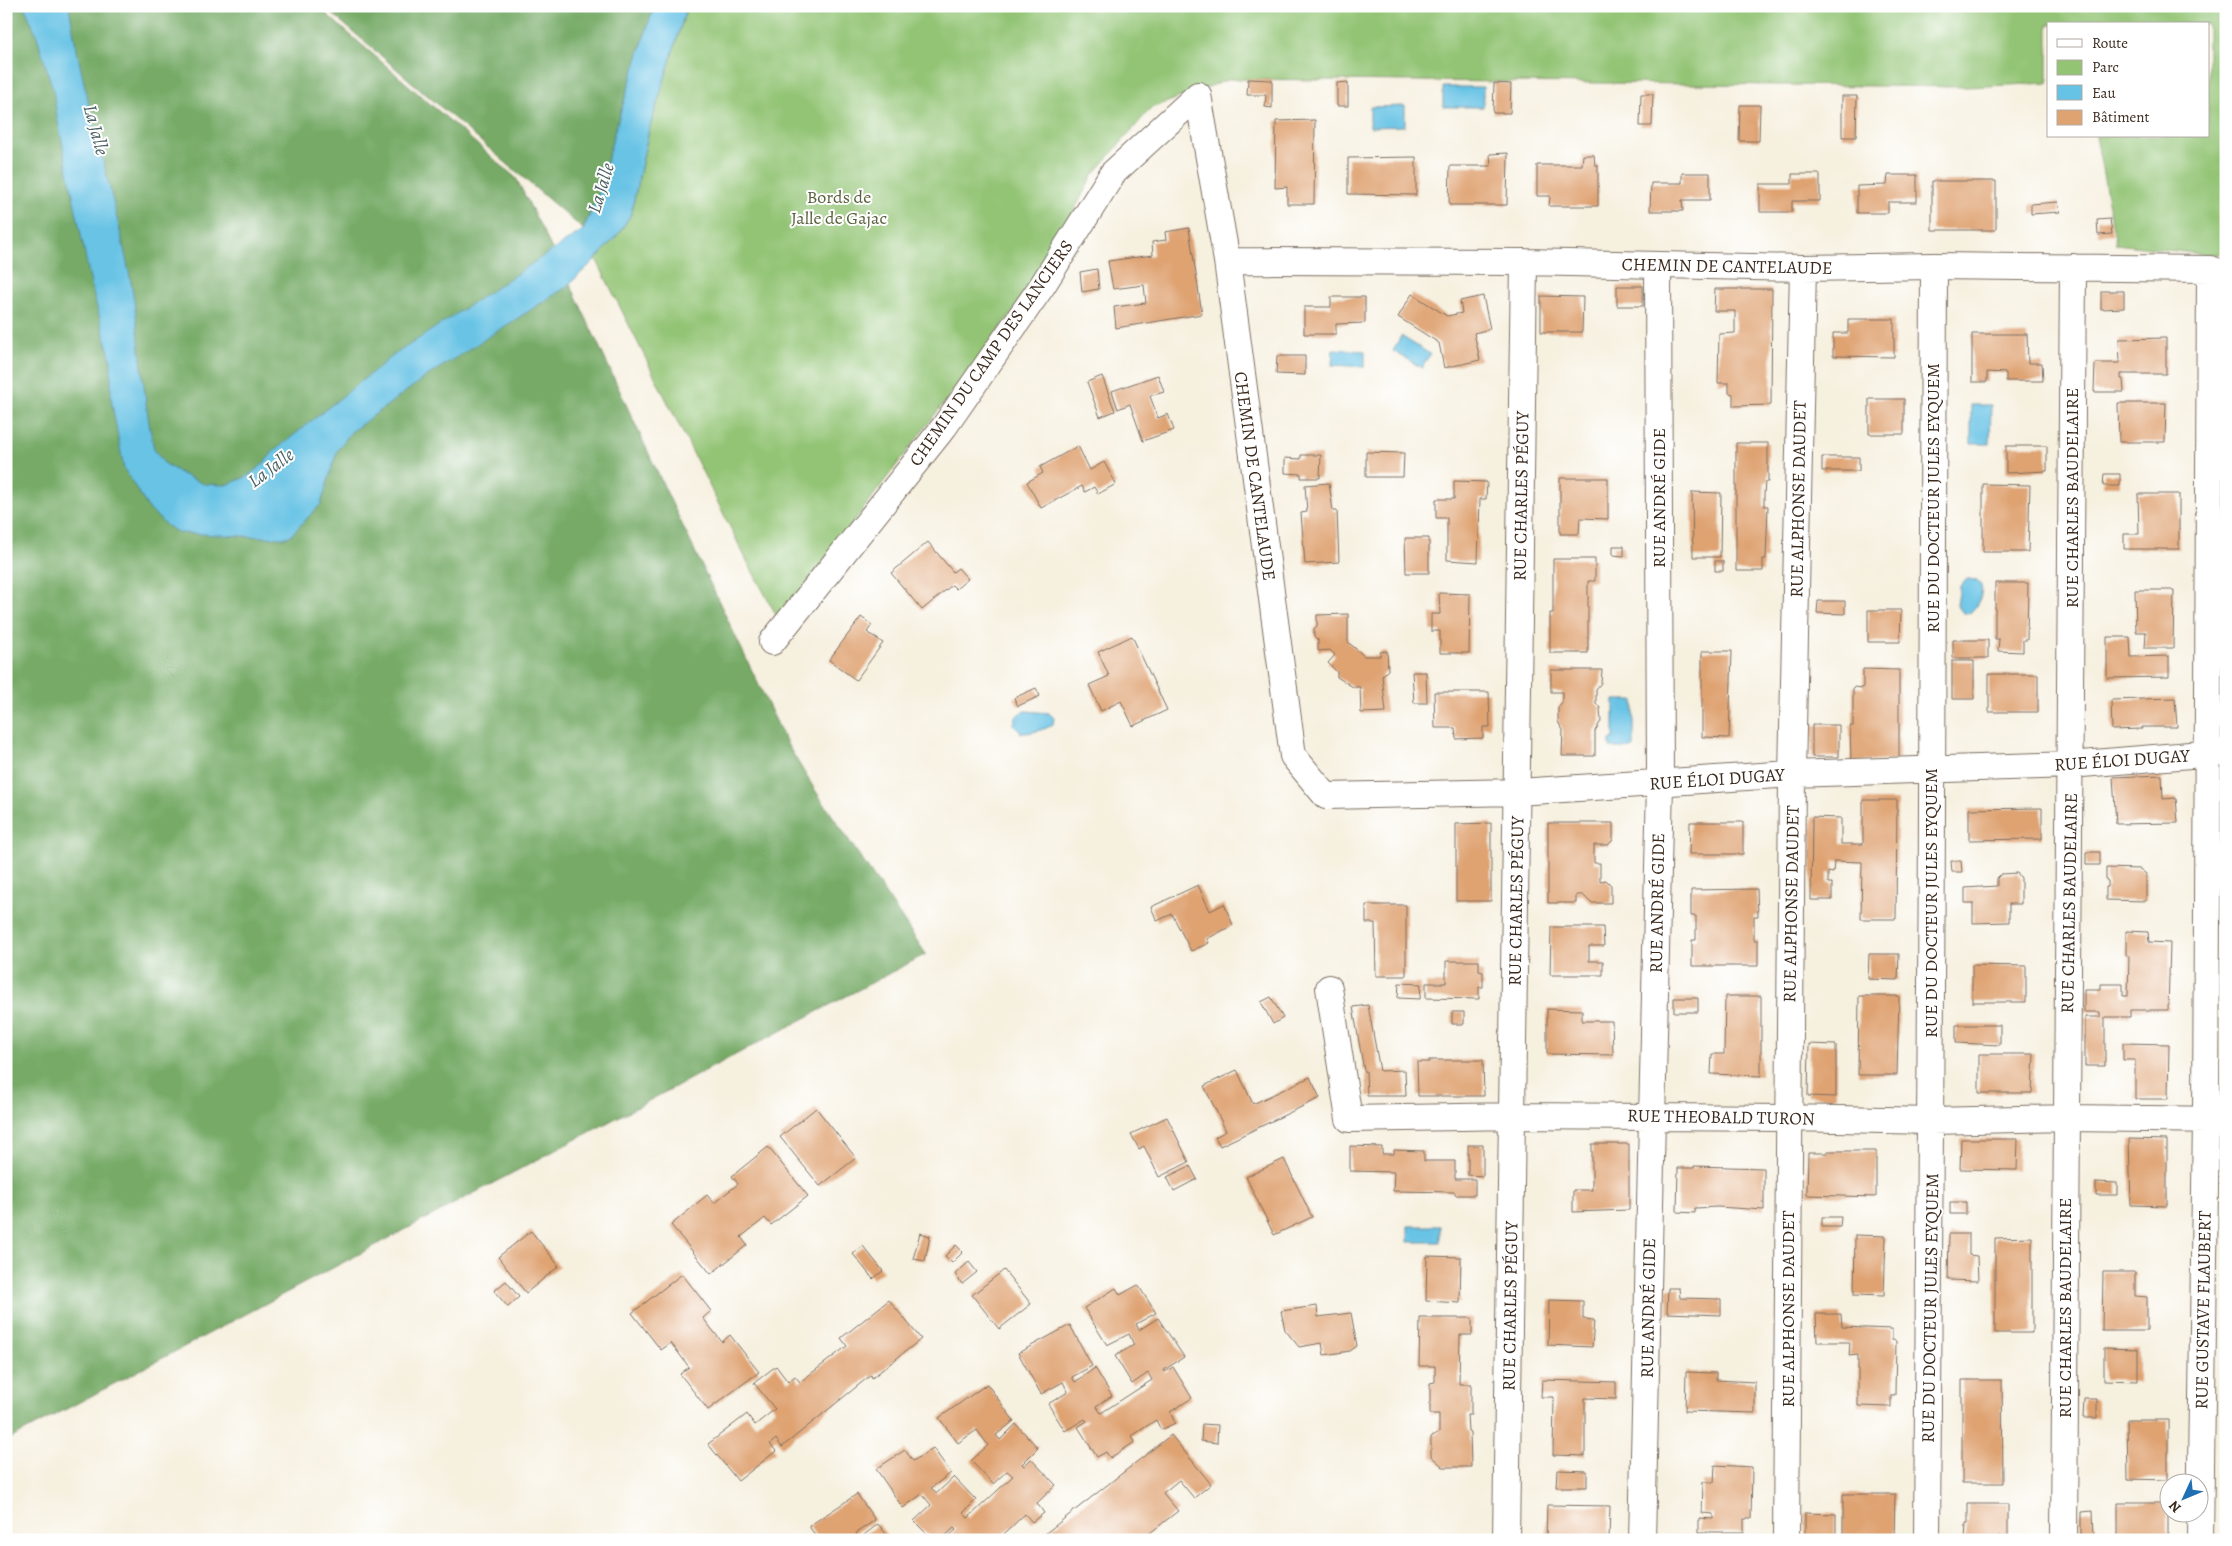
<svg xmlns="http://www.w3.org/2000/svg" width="2232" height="1546" viewBox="0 0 2232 1546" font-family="Alegreya,serif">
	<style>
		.green { fill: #93c474; stroke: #677749 }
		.forest { fill: #76aa66; stroke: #586a42 }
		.water { fill: #67c3e5; stroke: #517682 }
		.building { fill: #dfa372 }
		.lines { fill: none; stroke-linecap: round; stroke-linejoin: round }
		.minor-casing { stroke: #7c6f62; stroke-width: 28 }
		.minor { stroke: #fff; stroke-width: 26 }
		.labels { text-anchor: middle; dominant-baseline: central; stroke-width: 4; stroke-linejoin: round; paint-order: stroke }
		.park-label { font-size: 18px; fill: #5a603c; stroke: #fff }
		.street-label { font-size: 18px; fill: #3b2a1e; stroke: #fff }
		.water-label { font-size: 19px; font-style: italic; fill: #4a6064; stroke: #fff }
	</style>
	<rect width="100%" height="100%" fill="#fff"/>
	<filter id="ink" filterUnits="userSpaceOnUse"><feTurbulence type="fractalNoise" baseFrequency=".02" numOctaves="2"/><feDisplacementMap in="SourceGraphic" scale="10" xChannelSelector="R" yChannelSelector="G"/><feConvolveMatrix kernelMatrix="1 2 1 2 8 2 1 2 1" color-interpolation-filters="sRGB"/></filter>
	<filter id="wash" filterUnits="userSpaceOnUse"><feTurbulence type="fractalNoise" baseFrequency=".0096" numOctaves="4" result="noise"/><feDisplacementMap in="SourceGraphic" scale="20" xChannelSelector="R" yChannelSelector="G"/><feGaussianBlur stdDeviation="1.12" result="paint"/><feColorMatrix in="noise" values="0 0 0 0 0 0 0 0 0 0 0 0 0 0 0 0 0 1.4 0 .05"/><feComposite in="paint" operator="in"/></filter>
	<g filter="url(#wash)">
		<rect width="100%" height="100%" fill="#f6f0df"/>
		<path class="green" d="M687,6H2226V255L2193,253L2116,244L2096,136H2208V24H2048V83L1968,87L1230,79L1151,108L1092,176L1040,276L779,620L750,567L596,259L620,232L631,214L649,130Z"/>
		<path class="forest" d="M6,6H317L516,178L574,292L668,495L787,744L815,790L926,954L6,1441Z
			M323,6H654L614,133L600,190L583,229Z"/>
		<path class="water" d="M24,6H69C83,96 111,183 129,272C141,330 141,390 154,449L164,463L182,474L204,484L226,485L246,477L262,465L274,451L394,355L583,230L600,190L614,133L654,6H687L649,130L631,214L620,232L596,259L565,288L427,376L351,432L337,451L321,504L290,536L283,538L179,533L167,526L149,509L124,469L111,399V360L92,289L57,117L53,90L36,33Z
			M1443,87H1483V107H1443Z
			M1405,106V126L1370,127V107Z
			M1401,336L1430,354L1422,368L1393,351Z
			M1333,349L1365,351V367L1332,365Z
			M1971,405H1991L1990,444H1971Z
			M1967,579C1991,579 1981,603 1969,614L1963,613L1957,605L1960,586Z
			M1614,700H1634V748H1610V740L1614,738Z
			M1026,711L1049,713L1054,718L1053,724C1049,729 1027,734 1021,733L1014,725C1015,716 1018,713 1026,711Z
			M1408,1226H1440V1242H1408Z"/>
		<g id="blocks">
			<path class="building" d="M1248,79L1272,80V108L1265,107L1266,95H1247Z
				M1348,82V106H1337V83Z
				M1494,83L1511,84L1510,113H1493Z
				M1641,94H1653L1652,126H1640Z
				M1842,96H1857L1856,137H1842Z
				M1740,105H1760L1759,141H1739Z
				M1315,120L1314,204H1287V187L1275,188L1276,121Z
				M1508,153L1507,205H1449L1450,166H1491L1490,154Z
				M1583,155H1594L1595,165H1598V206H1549L1550,196H1537V165H1582Z
				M1416,157V195L1348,194V158Z
				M1682,173H1710V200H1682L1683,211H1650L1651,183H1682Z
				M1792,174H1820V201H1792V212H1760V184H1792Z
				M1888,175H1917V202H1888V213H1857V186L1887,185Z
				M1932,181H1996V230H1932Z
				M2058,202L2060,212L2031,214V204Z
				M2110,219L2112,234L2098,235L2097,220Z
				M1189,228L1202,314L1116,328L1114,307L1146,303L1144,285L1113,289L1108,261L1153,255L1152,242L1166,240L1165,232Z
				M1097,269L1099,289L1082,292L1080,272Z
				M1617,286H1643V306H1617Z
				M1715,289H1772L1771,405L1733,406V394L1729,393V383H1718L1719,334L1735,333V311H1714Z
				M2101,291H2124V308L2101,309Z
				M1412,294L1447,316L1462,313L1460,301L1483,296L1490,329L1474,333L1480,360L1444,368L1439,343L1398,317Z
				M1541,296L1583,297L1582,332H1541Z
				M1331,297H1365V323L1336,324V334H1304V307H1331Z
				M1848,319H1894V357L1833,356V333H1848Z
				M1972,334H2027L2028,363H2042L2043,381H2006V373L1987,372V382H1972Z
				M2166,338V374H2121V379H2123L2124,392H2094L2095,363H2120L2119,339Z
				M1277,356H1305V375L1276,374Z
				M1158,375L1164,392L1150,396L1158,418L1168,414L1174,430L1143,441L1130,404L1118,409L1112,391Z
				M1102,376L1115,411L1100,417L1087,382Z
				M1869,399H1904V434H1869Z
				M2118,403H2166L2165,442H2119Z
				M1736,443H1768V482H1765L1764,494V506H1768L1766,559H1763V571H1736Z
				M1078,446L1090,470L1104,462L1116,484L1098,494L1094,487L1085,492L1082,486L1041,508L1027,482L1043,473L1040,467Z
				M2006,446H2047V471L2006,473Z
				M1366,452L1404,453L1403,477H1366Z
				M1301,455H1321L1320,478H1301V474L1285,473V458L1301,459Z
				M1822,457H1859V471H1822Z
				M2104,474H2120V486H2103Z
				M1560,478H1608V519L1580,518L1579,534H1560Z
				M1454,481L1487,482L1486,499H1480L1478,562L1447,560V518H1436V499H1454Z
				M1329,483L1333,511H1337L1339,562L1305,564L1301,513L1307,512L1305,485Z
				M1983,484L2030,485L2028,552H1983Z
				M1692,492L1721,493L1720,557H1693Z
				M2138,494H2179V549H2124V534H2139Z
				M1405,538H1429V573H1406Z
				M928,542L953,572L958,568L968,579L956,589L952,585L922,610L891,573Z
				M1613,546H1624V556L1613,555Z
				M1553,559H1595V581H1588V653H1550V613H1553Z
				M1715,561H1723V571H1715Z
				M1995,583H2028L2027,640H2023V652L1998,651L1999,639H1995Z
				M2135,590H2174L2173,648H2145L2146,632H2136Z
				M1439,593L1470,594L1469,653H1440V631H1431V614H1440Z
				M1818,601H1845V614L1817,613Z
				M1868,610H1901L1900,642H1868Z
				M1348,614V642L1364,656H1380V652L1387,651L1388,670L1382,676L1386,712L1361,713L1360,687H1353L1337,677V672L1328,663L1335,655L1330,650L1318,651V640L1314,636V629L1317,626V615Z
				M861,617L872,625L867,632L883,643L856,680L829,660Z
				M1132,636L1167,710L1133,726L1121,701L1101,711L1089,685L1109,676L1098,652Z
				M2107,637H2130L2131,657L2169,656V677L2107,678Z
				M1953,640H1988V658H1953Z
				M1702,651H1732L1729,738L1702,737Z
				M1952,661H1974V699H1952Z
				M1863,669L1899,670V760L1851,762L1850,726H1853V687L1863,688Z
				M1551,670H1602L1601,683L1596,689V703L1600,708L1601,721L1595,731V756H1562L1563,730L1558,722V708L1562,702V692H1551Z
				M1412,672H1426L1427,703H1414Z
				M1989,674H2038V712H1989Z
				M1036,688L1040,696L1018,706L1014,698Z
				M1434,692H1489L1490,727H1483V738L1456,739L1455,728H1435Z
				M2175,698L2177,727H2142V729L2112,730L2111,700Z
				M1812,725H1839V757H1812Z
				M2162,775L2163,799L2176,798L2178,823L2116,824L2113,777Z
				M1863,800H1897L1896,919H1861L1862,862L1834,861L1833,873L1828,872V883H1832V900H1811L1812,817L1841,818V844H1863Z
				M2042,808V839L1969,840V809Z
				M1690,822H1743V854H1689Z
				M1491,823V901H1456V824Z
				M1548,823H1613V840L1608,845H1594V863H1600V881L1606,880L1611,885V903H1591L1583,895H1576V903H1548Z
				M2086,852H2100V865H2086Z
				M1951,861H1961L1962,872H1952Z
				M2106,868L2140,869L2146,874V901L2106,900V887H2108V881L2106,880Z
				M2017,873L2021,878V904H2009V922L1973,923V903H1965V888L1997,886V878L2001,874Z
				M1198,885L1210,911L1224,904L1233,925L1207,939L1209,943L1191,951L1172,914L1157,921L1151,907Z
				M1757,889L1758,916H1754V940H1758V966H1692V940H1696V916H1691V890Z
				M1366,905H1406V976H1376L1375,923H1366Z
				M1551,927H1603L1604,946H1589V961H1603V975H1550Z
				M2126,931L2148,932L2149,942L2170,943L2168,1010H2130V1017H2105V1066H2085V1017H2100V1012H2084V989H2101V984H2123V996H2128L2129,956H2126Z
				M1869,954H1899L1898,980L1868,979Z
				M1446,961H1479V971L1483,972V987H1479V999L1426,998V983H1446Z
				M1972,965L2026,966V1002H1972Z
				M1399,983L1421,984L1420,999L1398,998Z
				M1725,996H1761V1076L1711,1074L1712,1054H1724Z
				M1859,996H1899L1897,1075H1858Z
				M1271,997L1283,1018L1273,1024L1261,1002Z
				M1674,998H1698V1012H1674Z
				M1368,1005L1380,1071L1405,1070L1406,1096H1367L1366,1071H1364L1353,1007Z
				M1547,1009L1582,1010V1021H1612L1613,1055L1547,1054Z
				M1452,1012H1464V1024H1452Z
				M1956,1025H2000V1045L1956,1043Z
				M2123,1043L2169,1044L2168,1099H2135V1060H2123Z
				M1809,1044L1836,1045V1097L1808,1096Z
				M1979,1054H2034L2032,1093H1979Z
				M1429,1060H1483L1484,1096H1418L1417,1062H1429Z
				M1237,1070L1253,1104L1310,1077L1320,1098L1220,1146L1215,1137L1226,1131L1204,1086Z
				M816,1108L856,1158L820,1186L780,1137Z
				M1167,1117L1189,1162L1159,1177L1144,1146L1139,1149L1131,1134Z
				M1961,1139H2018L2017,1170L1960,1169Z
				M2129,1139L2167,1140V1206L2131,1205Z
				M1592,1144H1629V1210L1573,1212V1190H1592Z
				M1468,1145H1483V1176L1468,1175Z
				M1350,1146L1382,1147V1154H1394V1150L1424,1151V1161H1455V1179H1475V1195H1455V1192L1393,1191L1394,1172L1350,1171Z
				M768,1147L808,1196L771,1225L765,1218L741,1237L747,1245L711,1274L671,1225L707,1195L714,1203L738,1184L732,1176Z
				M1827,1151H1876V1197L1807,1195L1808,1153H1827Z
				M1284,1159L1312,1217L1274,1235L1246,1177Z
				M1190,1166L1197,1179L1174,1191L1167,1177Z
				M1694,1166L1764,1168V1210L1718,1207L1695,1208V1213L1677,1212L1678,1168H1694Z
				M2096,1182L2117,1183V1195H2096Z
				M1950,1202H1966V1214H1950Z
				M1822,1217H1841L1840,1227H1822Z
				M531,1231L559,1266L526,1293L498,1257Z
				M920,1233L930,1236L925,1261L913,1259Z
				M1949,1234H1969V1255L1977,1256L1978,1281L1948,1280Z
				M1855,1235L1886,1236L1884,1296L1854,1295Z
				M2032,1237V1333H1995V1238Z
				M956,1245L963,1252L952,1263L945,1256Z
				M863,1246L883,1271L873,1279L853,1254Z
				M1427,1256L1461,1257L1460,1303L1426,1301Z
				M969,1262L977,1272L962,1284L955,1274Z
				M1004,1270L1031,1304L999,1329L972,1295Z
				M2103,1272H2135V1296L2147,1297V1331H2102Z
				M682,1274L711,1311L703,1318L722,1342L730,1335L759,1372L708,1410L680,1374L689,1367L671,1343L661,1350L632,1313Z
				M506,1281L519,1297L508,1307L494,1291Z
				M1138,1285L1156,1313L1136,1324L1139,1330L1158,1318L1184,1357L1164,1370L1165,1372L1173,1367L1192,1398L1170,1412L1175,1423L1161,1430L1156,1420L1132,1436L1135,1442L1110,1458L1106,1452L1097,1457L1078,1427L1087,1421L1085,1419L1065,1431L1048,1404L1068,1392L1063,1382L1041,1394L1018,1353L1070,1325L1092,1366L1072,1377L1075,1382L1095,1368L1112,1396L1096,1406L1101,1413L1152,1380L1148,1373L1132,1384L1115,1356L1134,1345L1129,1334L1107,1345L1084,1308L1116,1288L1120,1295Z
				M1668,1288H1679L1680,1298L1721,1299V1315L1667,1313Z
				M889,1300L921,1339L872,1378L871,1375L782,1447L776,1439L770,1444L776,1451L738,1481L708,1444L747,1414L755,1425L775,1409L754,1383L776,1366L788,1382L795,1376L800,1382L847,1346L841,1338Z
				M1549,1300L1583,1301V1319L1594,1320L1592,1347L1548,1345Z
				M1317,1306L1318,1317L1351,1313L1357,1346L1350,1351L1324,1355L1322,1343L1299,1347L1285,1330L1281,1311Z
				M1816,1314H1841L1842,1327L1892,1329V1340L1896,1341L1895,1395H1891V1407L1858,1406V1355L1849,1356L1850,1342H1817Z
				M1420,1318H1472V1335H1460L1459,1384H1471V1415H1467L1468,1431L1470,1432L1471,1467H1443L1431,1456V1437L1439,1432V1414H1430V1383L1435,1382V1366H1419Z
				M2104,1348L2138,1349V1381L2104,1380Z
				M1686,1372L1716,1373V1380L1755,1382V1413L1685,1411Z
				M1542,1380L1616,1382V1399L1585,1398V1456L1553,1455L1554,1397H1541Z
				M1962,1380H2002L2003,1483H1962Z
				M987,1384L1014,1421L996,1435L1000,1440L1016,1424L1038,1448L1022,1464L1024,1466L1031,1459L1056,1485L1037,1503L1044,1513L1032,1522L1025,1514L1004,1534L1008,1540H952L949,1536L956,1530L954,1528L941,1540H933L914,1521L931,1505L922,1494L903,1508L876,1469L905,1450L913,1461L933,1448L951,1473L931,1488L937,1493L954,1477L976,1500L963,1513L968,1518L1013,1476L1007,1471L993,1484L971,1461L988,1445L977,1430L958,1443L939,1418Z
				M2084,1399H2097V1418H2083Z
				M2127,1420H2168V1480L2128,1479Z
				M1202,1424L1218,1425L1217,1443L1201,1441Z
				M1171,1435L1211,1484L1194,1498L1179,1480L1163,1493L1178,1511L1141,1540H1037Z
				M1715,1465L1752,1467L1751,1519H1744V1532H1699V1518L1713,1519V1514L1702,1513L1703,1482H1714Z
				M1557,1470L1587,1471V1487H1556Z
				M857,1494L875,1520L856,1533L859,1539L878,1524L891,1540H818L809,1526Z
				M1843,1494H1895L1894,1540H1843Z
				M2118,1503H2168V1540H2118Z
				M1968,1504H2008V1537H1998V1540H1965L1966,1523H1968Z
				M1547,1505L1610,1506L1609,1540H1546Z
				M2093,1511L2094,1539L2081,1540V1512Z
				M1805,1513L1836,1514V1540H1805Z"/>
		</g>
	</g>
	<g filter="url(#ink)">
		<use href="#blocks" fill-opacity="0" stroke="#7c6f62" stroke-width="1"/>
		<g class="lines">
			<g class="minor-casing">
				<path id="minor" d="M1198,95L1227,261L1293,756L1326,796L1517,792L1792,774L2070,765L2226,752
					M1227,261L1524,262L1803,268L1934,266L2210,269L2226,274
					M772,642L944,427L1042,286L1113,173L1198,95
					M1329,988L1349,1119L1514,1116L1789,1118L1932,1121L2067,1118L2226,1120
					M1506,1540L1524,262
					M1642,1540L1660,783L1658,266
					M1786,1540L1792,774L1803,268
					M1927,1540C1932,1115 1932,691 1934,266
					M2064,1540L2073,267
					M2200,1540L2206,1119L2210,269"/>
			</g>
			<use href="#minor" class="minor"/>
		</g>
	</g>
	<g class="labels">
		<g class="park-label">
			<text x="839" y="197">Bords de<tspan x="839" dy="21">Jalle de Gajac</tspan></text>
		</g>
		<g class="street-label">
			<text transform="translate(1727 266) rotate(1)">CHEMIN DE CANTELAUDE</text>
			<text transform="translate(991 353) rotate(-55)">CHEMIN DU CAMP DES LANCIERS</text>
			<text transform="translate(1255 476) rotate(82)">CHEMIN DE CANTELAUDE</text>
			<text transform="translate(1521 496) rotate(-89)">RUE CHARLES PÉGUY</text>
			<text transform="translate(1659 498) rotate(-90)">RUE ANDRÉ GIDE</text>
			<text transform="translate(1933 498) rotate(-90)">RUE DU DOCTEUR JULES EYQUEM</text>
			<text transform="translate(2072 498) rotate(-90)">RUE CHARLES BAUDELAIRE</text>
			<text transform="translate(1798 499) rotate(-89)">RUE ALPHONSE DAUDET</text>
			<text transform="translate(2122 760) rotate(-4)">RUE ÉLOI DUGAY</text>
			<text transform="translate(1717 779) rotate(-4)">RUE ÉLOI DUGAY</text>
			<text transform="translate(1516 901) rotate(-89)">RUE CHARLES PÉGUY</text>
			<text transform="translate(1657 903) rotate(-89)">RUE ANDRÉ GIDE</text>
			<text transform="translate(1931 903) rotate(-90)">RUE DU DOCTEUR JULES EYQUEM</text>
			<text transform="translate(2069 903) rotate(-89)">RUE CHARLES BAUDELAIRE</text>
			<text transform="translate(1791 904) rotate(-89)">RUE ALPHONSE DAUDET</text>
			<text transform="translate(1721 1117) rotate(1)">RUE THEOBALD TURON</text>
			<text transform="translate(1510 1306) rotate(-89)">RUE CHARLES PÉGUY</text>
			<text transform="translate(1648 1308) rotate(-89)">RUE ANDRÉ GIDE</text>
			<text transform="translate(1930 1308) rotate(-89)">RUE DU DOCTEUR JULES EYQUEM</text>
			<text transform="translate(2065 1308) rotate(-90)">RUE CHARLES BAUDELAIRE</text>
			<text transform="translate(1788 1309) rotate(-90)">RUE ALPHONSE DAUDET</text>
			<text transform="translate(2203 1310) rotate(-89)">RUE GUSTAVE FLAUBERT</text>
		</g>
		<g class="water-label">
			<text transform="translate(96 130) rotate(75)">La Jalle</text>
			<text transform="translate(601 188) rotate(-73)">La Jalle</text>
			<text transform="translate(271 468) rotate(-37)">La Jalle</text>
		</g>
	</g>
	<rect width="2232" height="1546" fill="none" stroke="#fff" stroke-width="25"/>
	<rect x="2047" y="22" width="162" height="115" fill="#ffffff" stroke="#b1aaa5"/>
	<rect x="2057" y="39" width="25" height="8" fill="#ffffff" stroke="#b1aaa5"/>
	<text x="2092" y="48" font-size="15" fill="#3b2a1e">Route</text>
	<rect x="2057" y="60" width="25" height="15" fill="#93c474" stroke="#b1aaa5"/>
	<text x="2092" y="72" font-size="15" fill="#3b2a1e">Parc</text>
	<rect x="2057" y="85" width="25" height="15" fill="#67c3e5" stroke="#b1aaa5"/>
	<text x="2092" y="98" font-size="15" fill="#3b2a1e">Eau</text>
	<rect x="2057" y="110" width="25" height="15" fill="#dfa372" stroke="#b1aaa5"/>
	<text x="2092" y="122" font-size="15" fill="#3b2a1e">Bâtiment</text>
	<g transform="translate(2184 1498) rotate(226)"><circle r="24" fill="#ffffff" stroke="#b1aaa5"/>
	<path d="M0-4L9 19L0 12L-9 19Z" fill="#1f6fb2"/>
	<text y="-8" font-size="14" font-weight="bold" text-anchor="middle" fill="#3b2a1e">N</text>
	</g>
</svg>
